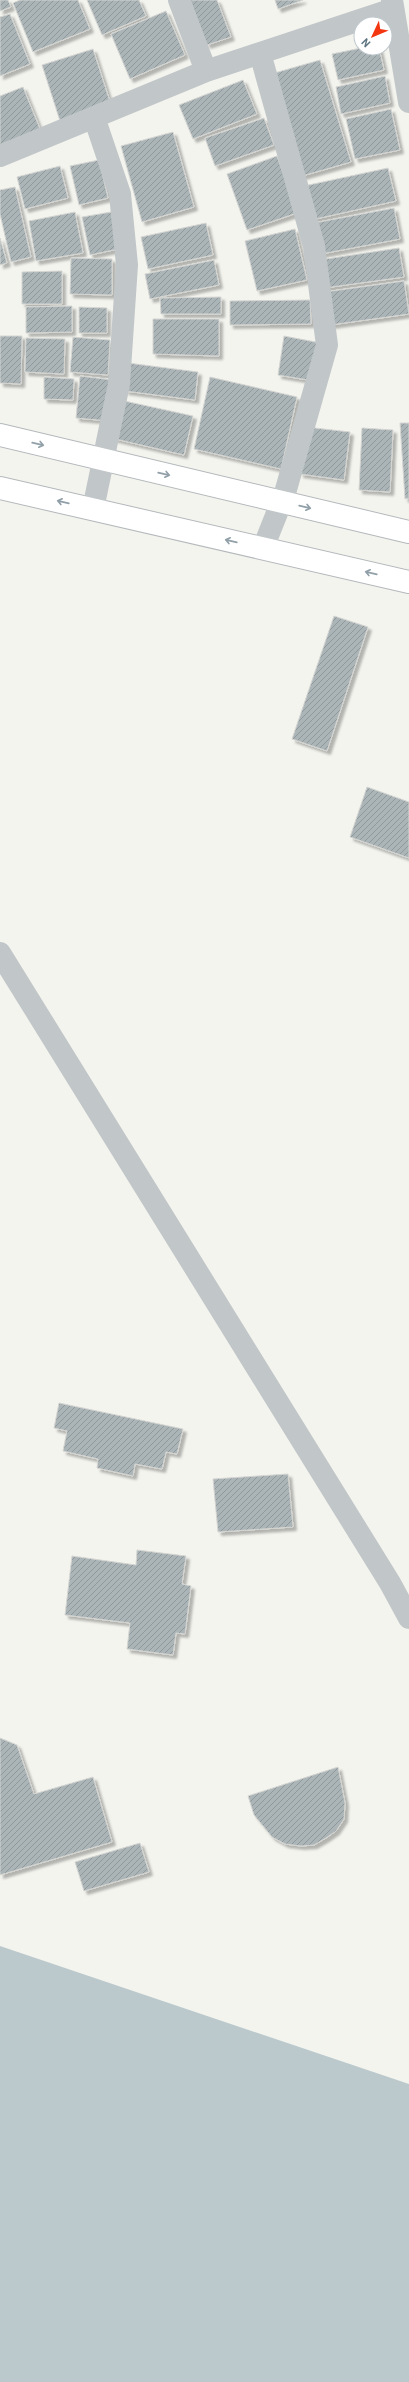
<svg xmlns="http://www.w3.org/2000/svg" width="409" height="2382" viewBox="0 0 409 2382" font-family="Barlow,sans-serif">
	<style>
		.water { fill: #bbc9cd }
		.building { fill: url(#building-hatch); stroke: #d5d5d2; filter: url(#shadow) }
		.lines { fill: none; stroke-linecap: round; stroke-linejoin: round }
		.major-casing { stroke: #b4b9bc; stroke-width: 24 }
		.minor { stroke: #c1c6c8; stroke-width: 22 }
		.major { stroke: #fff; stroke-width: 22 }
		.oneway { stroke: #909fa8 }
	</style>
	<defs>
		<pattern id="building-hatch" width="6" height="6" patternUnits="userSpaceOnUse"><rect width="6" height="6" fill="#abb5b8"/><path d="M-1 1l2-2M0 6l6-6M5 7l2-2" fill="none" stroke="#8f989b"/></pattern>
		<filter id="shadow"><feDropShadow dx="3.5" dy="3.5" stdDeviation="1" flood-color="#0004"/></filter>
	</defs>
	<rect width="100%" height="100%" fill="#f4f4ef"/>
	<path class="water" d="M0,1946L409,2084V2382H0Z"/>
	<path class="building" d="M0,0H8L11,7L0,11Z
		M20,0H78L90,29L33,52L13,3Z
		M87,0H139L146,16L102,35Z
		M190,0H217L231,37L207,45Z
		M275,0H303L278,9Z
		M166,11L185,55L130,79L111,34Z
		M10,14L30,64L0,76V17Z
		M361,48H379L384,70L338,80L332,54Z
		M93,49L111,105L60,121L42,65Z
		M320,60L351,162L302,176L271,74Z
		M385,76L390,103L341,114L336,87Z
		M243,80L257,114L193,139L179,105Z
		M23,87L40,129L0,145V96Z
		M391,109L400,150L355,159L346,119Z
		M264,118L274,145L215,166L205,138Z
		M173,132L194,207L142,222L121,146Z
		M277,156L297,213L247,230L227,174Z
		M99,160L108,198L79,205L70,166Z
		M60,166L68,198L25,209L17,177Z
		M388,168L396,201L311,220L304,186Z
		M15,187L31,257L11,262L0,214V190Z
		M394,208L400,239L321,254L314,223Z
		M75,212L83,253L36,261L29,221Z
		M111,212L118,249L90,255L82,217Z
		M206,223L213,255L148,269L141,237Z
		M295,229L307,280L257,291L245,241Z
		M0,238L7,263L0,265Z
		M399,248L404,277L324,288L319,260Z
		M71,258L112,259V295L70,294Z
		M214,260L219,285L150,299L145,274Z
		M62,271V304H22V272Z
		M404,281L409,314L330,325L325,292Z
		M221,297V314H161L160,298Z
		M310,300L311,324L230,325V301Z
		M72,306V332L26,333V307Z
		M79,307L107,308V333H79Z
		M153,319H219V356L153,354Z
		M0,336H22L21,384L0,383Z
		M284,336L321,343L314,381L278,375Z
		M73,337L110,340L108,375L70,372Z
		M26,338L65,339L64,374L25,372Z
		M128,363L198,372L195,400L125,391Z
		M80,376L113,380L109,421L76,418Z
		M44,377L74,379L73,400L44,399Z
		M210,377L297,397L281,469L194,449Z
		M120,400L193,416L184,455L111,438Z
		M400,423H409V498L405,499Z
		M306,427L350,432L344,480L300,474Z
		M362,428L393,430L390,492L359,490Z
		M334,616L368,627L327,751L292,739Z
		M367,787L409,802V858L350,837Z
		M59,1403L183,1429L177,1454L166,1452L162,1469L135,1464L133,1476L97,1468L98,1459L63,1451L67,1431L54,1428Z
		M288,1474L293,1527L218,1532L213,1479Z
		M137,1550L186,1556L182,1584L191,1586L185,1634L176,1633L173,1655L127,1649L130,1623L65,1615L72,1556L136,1565Z
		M0,1738L17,1745L34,1794L93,1777L112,1842L0,1875Z
		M338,1767L345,1803L344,1819L336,1831L326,1838L314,1845L301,1846L285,1844L272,1837L254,1815L248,1796Z
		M140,1843L149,1872L84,1891L75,1862Z"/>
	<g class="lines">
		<g class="major-casing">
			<path id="major" d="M0,435L409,532
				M0,488L409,582"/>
		</g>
		<path class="minor" d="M179,0L206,71
			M392,0L409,102
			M260,53L314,246L327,345L285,493L263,548
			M0,156L206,71L393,9
			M93,509L119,384L127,265L120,194L94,117
			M0,953L390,1583L409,1618"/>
		<use href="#major" class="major"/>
	</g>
	<defs><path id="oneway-shaft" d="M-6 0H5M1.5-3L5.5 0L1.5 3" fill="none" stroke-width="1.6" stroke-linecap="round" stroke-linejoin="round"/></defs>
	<g class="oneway">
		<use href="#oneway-shaft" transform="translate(38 444) rotate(13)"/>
		<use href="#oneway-shaft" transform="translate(164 474) rotate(13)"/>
		<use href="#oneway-shaft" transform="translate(63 502) rotate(-167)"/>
		<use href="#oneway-shaft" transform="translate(305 507) rotate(13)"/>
		<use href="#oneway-shaft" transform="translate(231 541) rotate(-167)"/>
		<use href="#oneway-shaft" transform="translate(371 573) rotate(-167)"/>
	</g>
	<g transform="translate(373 36) rotate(226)"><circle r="19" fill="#ffffff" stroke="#bfc8cd"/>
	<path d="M0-3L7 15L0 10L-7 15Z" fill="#f33610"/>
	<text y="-6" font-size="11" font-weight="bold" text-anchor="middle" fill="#607683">N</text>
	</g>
</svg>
